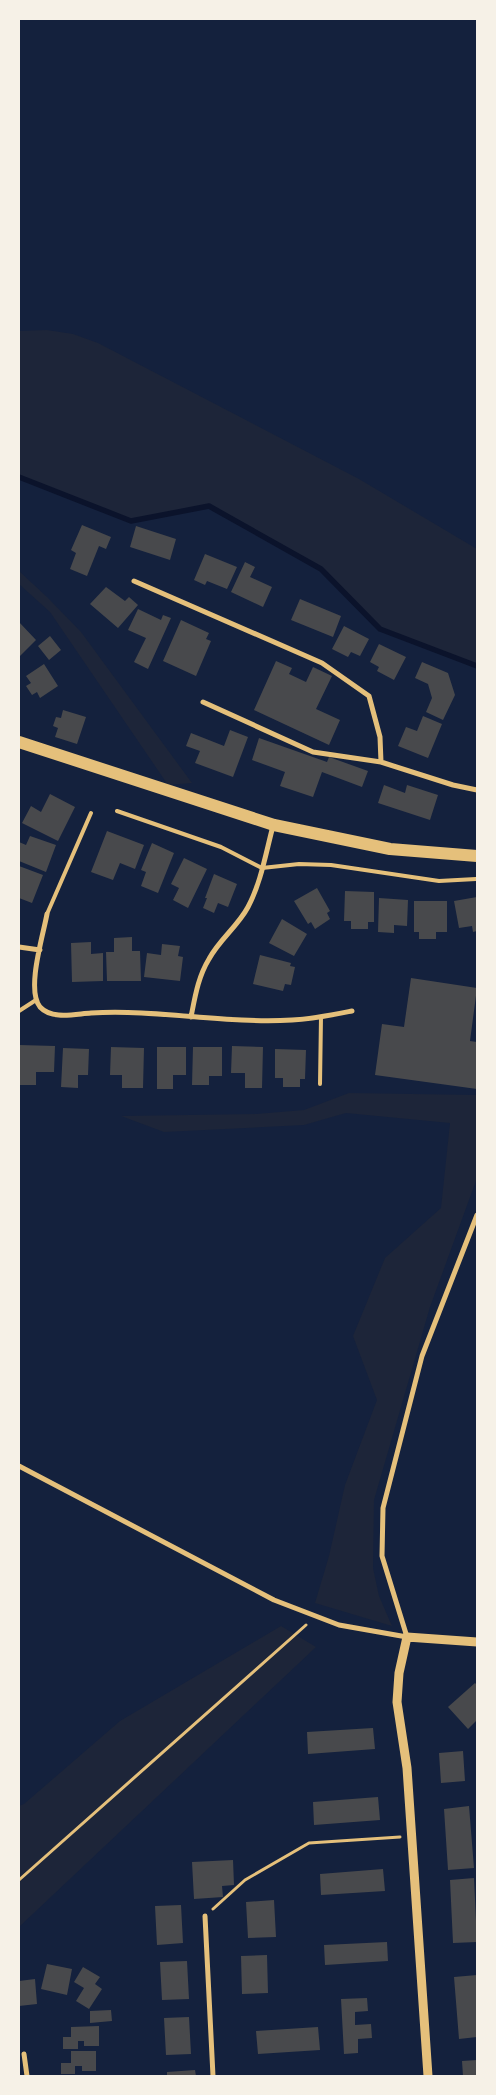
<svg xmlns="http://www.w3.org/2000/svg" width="496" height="2095" viewBox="0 0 496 2095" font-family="'Work Sans',sans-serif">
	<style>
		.green { fill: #1d2539 }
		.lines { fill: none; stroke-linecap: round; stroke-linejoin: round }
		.stream { stroke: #0b132b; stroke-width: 5.5 }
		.building { fill: #48494c }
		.path { stroke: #e5c07b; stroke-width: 3 }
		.service { stroke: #e5c07b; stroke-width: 4 }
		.minor { stroke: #e5c07b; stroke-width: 5 }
		.tertiary { stroke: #e5c07b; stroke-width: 9 }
		.primary { stroke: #e5c07b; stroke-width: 12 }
	</style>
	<rect width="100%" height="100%" fill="#14213d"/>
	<path class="green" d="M47,330L73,334L98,343L359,479L477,549V666L380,629L321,569L209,506L131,521L19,477V331Z
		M19,571L47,597L81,632L192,783L168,785L50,612L19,584Z
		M349,1093L477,1095V1178L430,1307L374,1500L373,1568L379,1596L392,1626L315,1603L329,1556L345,1485L377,1400L353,1336L385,1258L441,1208L450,1123L346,1113L304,1125L164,1132L121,1116L256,1114L304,1110Z
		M281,1626L316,1647L19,1927V1806L24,1804L120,1721Z"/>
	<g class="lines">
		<path class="stream" d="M19,477L131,521L209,506L321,569L380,629L477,666"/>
	</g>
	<path class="building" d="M82,525L111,537L106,549L99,546L87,576L70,569L76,553L71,550Z
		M136,526L176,539L170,560L130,547Z
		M205,554L237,567L227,589L207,581L205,585L194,580Z
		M245,562L255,567L250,577L272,587L263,607L231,592Z
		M106,587L125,601L129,597L138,605L118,628L90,604Z
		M300,599L341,616L333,637L291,620Z
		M138,609L161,620L163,615L171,618L148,669L134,662L146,638L128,630Z
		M181,620L209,633L206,639L211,641L196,676L163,661Z
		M19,622L36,640L19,657Z
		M344,626L369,639L360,656L351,652L348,657L332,649Z
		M50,636L61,650L49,660L38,646Z
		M379,644L406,657L394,680L377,671L379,667L370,662Z
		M276,661L292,668L289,674L306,682L313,667L332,676L316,709L340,720L329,745L254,710Z
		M422,662L448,673L455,695L443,720L426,712L432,698L428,684L415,678Z
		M44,664L58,686L40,698L37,692L32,695L26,686L31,683L26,676Z
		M63,710L86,717L77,744L55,737L58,728L53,726L56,717L61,718Z
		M423,716L442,724L428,758L398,746L406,727L417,731Z
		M230,730L248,737L233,777L195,763L200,751L186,746L191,733L224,746Z
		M259,738L327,762L329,757L368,771L362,787L322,772L313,797L280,786L285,772L252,760Z
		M384,785L405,793L407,785L438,795L430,820L378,803Z
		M50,794L75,807L58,841L22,823L31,806L41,812Z
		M107,831L144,845L135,869L120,863L113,880L91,872Z
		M30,836L56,845L46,872L19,861V842L26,845Z
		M152,843L174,853L158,893L141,886L146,872L141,870Z
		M184,858L207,869L188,908L173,900L179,888L171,884Z
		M19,866L43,875L32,903L19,898Z
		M214,874L237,884L228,907L218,903L214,913L203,908L207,898H205Z
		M317,888L330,911L327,913L330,919L315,929L311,922L308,924L294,901Z
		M345,891L374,892V922H368V929H351V921H344Z
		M477,897V931L473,932L472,926L459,928L454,901Z
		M379,898L408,900L407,926L394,925V933L378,932Z
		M414,901H447V932H436V939H419V932H414Z
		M282,919L307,934L294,956L269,943Z
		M132,937V951H140L141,981H107L106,952H114V938Z
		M91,942V954L103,953V981L72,982L71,943Z
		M162,944L180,946L178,956L183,957L180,981L144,977L147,953L161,955Z
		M260,955L291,963L290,966L295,967L291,985L285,984L283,991L253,984Z
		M411,978L477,988L470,1041L477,1042V1089L375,1075L382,1024L404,1027Z
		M19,1045L55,1046L54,1072H36V1085H19Z
		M232,1046L263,1047L262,1088H245V1073H231Z
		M111,1047L144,1048L143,1088H122V1075H110Z
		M157,1047H186V1075H173V1089H157Z
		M193,1047H222V1076H209V1085H192Z
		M63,1048L89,1049L88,1075H78V1088L61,1087Z
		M275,1049L306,1050L305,1079H300V1087H283V1078H275Z
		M475,1683L477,1685V1720L468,1729L448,1707Z
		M373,1728L375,1749L308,1754L307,1732Z
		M463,1751L465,1781L441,1783L439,1753Z
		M378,1797L380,1820L314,1825L313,1802Z
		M469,1806L474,1868L448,1870L444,1809Z
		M233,1860L234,1885L222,1886L223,1897L194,1899L192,1862Z
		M383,1869L385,1891L321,1895L320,1874Z
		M474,1878L477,1942L453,1943L450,1880Z
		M274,1900L276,1937L248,1938L246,1902Z
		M181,1905L183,1943L157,1945L155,1906Z
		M387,1942L388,1961L325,1965L324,1945Z
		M267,1955L268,1993L242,1994L241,1956Z
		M187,1961L189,1999L162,2000L160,1962Z
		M47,1964L72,1969L67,1995L41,1989Z
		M83,1967L100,1977L95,1984L102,1989L89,2009L76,2001L84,1988L74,1982Z
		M477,1975V2037L459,2039L454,1977Z
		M35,1979L37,2004L19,2006V1981Z
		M367,1998L368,2011L355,2012V2025L371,2024L372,2038L358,2039V2053L344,2054L341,1999Z
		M111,2010L112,2021L90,2023V2011Z
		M189,2017L191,2054L166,2055L164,2018Z
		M99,2026V2046H84V2041H78V2049H63V2037H71V2027Z
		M318,2027L320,2050L258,2054L256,2031Z
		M71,2051H96V2071H82V2066H75V2074H61V2063H71Z
		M477,2060V2076H463L462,2061Z
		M195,2070L196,2076H167V2072Z"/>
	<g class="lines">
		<path class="path" d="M19,1880L306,1625
			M213,1909L245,1880L309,1843L400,1837"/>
		<path class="service" d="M117,811L221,847L262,868L299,864L331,865L439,881L476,879
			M47,914L91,813
			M19,1011L36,1000
			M320,1084L321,1017"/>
		<path class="minor" d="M134,581L322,663L369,696L380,737L381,762
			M203,702L313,752L381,762L453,785L477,790
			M47,914C43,936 26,990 40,1007C52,1020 75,1014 91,1013C158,1009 225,1024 292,1020C313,1019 332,1015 352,1011
			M19,947L40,950
			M191,1017C195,997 198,977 209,959C219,940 238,926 248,907C261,883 266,852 273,826
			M19,1466L274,1600L339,1625L407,1637L382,1556L383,1508L422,1356L477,1215
			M205,1916L213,2076
			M24,2054L27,2076"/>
		<path class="tertiary" d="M428,2076L407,1768L397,1702L399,1673L407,1637L477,1642"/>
		<path class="primary" d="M19,742L274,825L390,849L477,856"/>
	</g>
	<rect width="496" height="2095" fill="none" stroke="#f6f1e7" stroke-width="40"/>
</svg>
